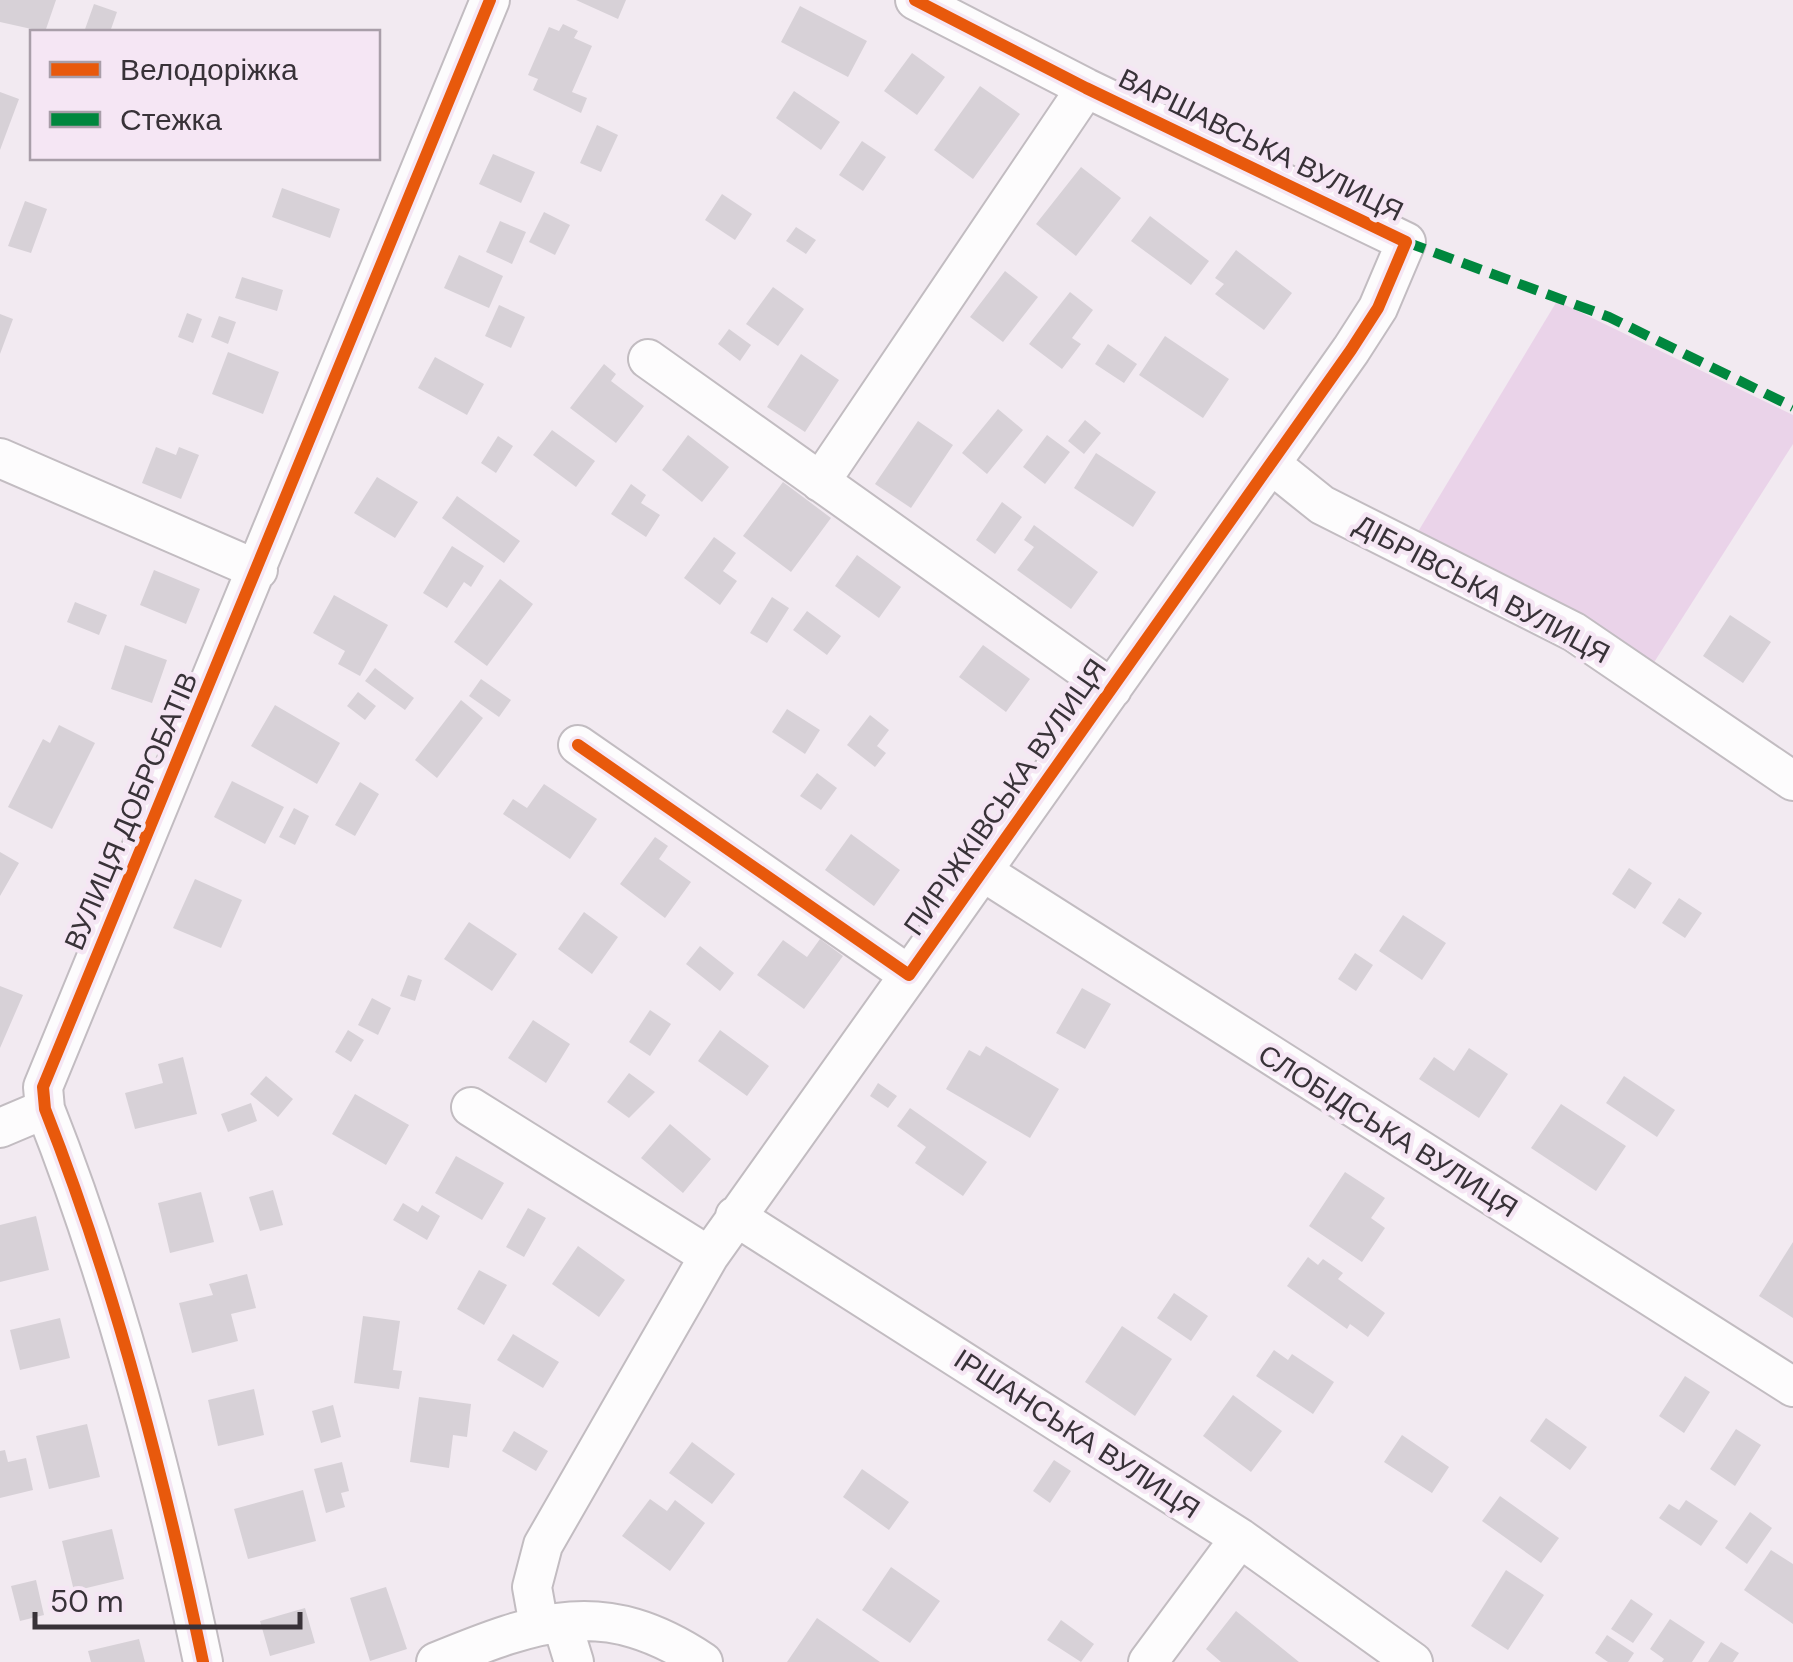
<svg xmlns="http://www.w3.org/2000/svg" width="1793" height="1662" viewBox="0 0 1793 1662" font-family="'DM Sans',sans-serif">
	<style>
		.green { fill: #ead3e9 }
		.building { fill: #d7d1d7 }
		.lines { fill: none; stroke-linecap: round; stroke-linejoin: round }
		.street-casing { stroke: #c2bcc1; stroke-width: 42 }
		.street { stroke: #fdfcfd; stroke-width: 38 }
		.quiet { stroke: #00873e; stroke-width: 10; stroke-dasharray: 20 10; stroke-linecap: butt }
		.cycleway-casing { stroke: #f5e6f4; stroke-width: 19 }
		.cycleway { stroke: #e8590c; stroke-width: 12 }
		.labels { text-anchor: middle; dominant-baseline: central; stroke-width: 9; stroke-linejoin: round; paint-order: stroke }
		.street-label { font-size: 28px; fill: #383238; stroke: #f5e6f4 }
	</style>
	<rect width="100%" height="100%" fill="#f2eaf1"/>
	<path class="green" d="M1557,301L1793,415V444L1646,675L1416,535Z"/>
	<path class="building" d="M0,0H56L45,32L0,22Z
		M576,0H626L618,19Z
		M94,4L117,12L110,32H84Z
		M800,6L867,41L848,77L781,42Z
		M563,24L578,31L574,38L592,46L572,92L587,98L581,113L533,90L538,79L528,75L549,27L559,31Z
		M912,53L945,77L917,115L884,91Z
		M980,86L1020,114L973,179L934,150Z
		M794,91L840,122L821,150L776,118Z
		M0,92L19,99L0,150Z
		M597,125L618,135L601,172L580,163Z
		M862,141L886,157L863,191L839,175Z
		M493,154L535,172L521,203L479,184Z
		M1081,167L1121,198L1076,256L1036,224Z
		M282,188L340,209L330,238L272,217Z
		M722,194L752,214L735,240L705,220Z
		M25,201L47,209L31,253L8,246Z
		M544,212L570,225L555,255L529,242Z
		M1150,216L1209,261L1191,285L1131,241Z
		M500,221L526,232L512,264L486,252Z
		M796,227L816,240L806,254L786,241Z
		M1236,250L1292,293L1264,330L1215,294L1224,284L1215,278Z
		M459,255L503,276L489,308L444,288Z
		M1005,271L1038,297L1003,342L970,317Z
		M242,277L283,290L277,311L235,298Z
		M773,287L804,309L778,346L746,324Z
		M1070,292L1093,310L1072,338L1081,344L1062,369L1029,344Z
		M499,305L525,317L511,348L485,336Z
		M187,313L202,319L193,343L178,337Z
		M0,314L13,319L0,354Z
		M219,316L236,322L228,344L211,337Z
		M729,329L751,345L740,361L718,344Z
		M1165,336L1229,379L1203,418L1139,375Z
		M1108,344L1137,364L1124,383L1095,364Z
		M228,352L279,372L263,414L212,394Z
		M801,354L839,380L805,432L767,407Z
		M435,357L484,384L467,415L418,388Z
		M604,364L616,374L611,381L644,406L616,443L570,408Z
		M998,409L1023,430L987,474L962,453Z
		M1085,420L1101,433L1084,454L1068,441Z
		M918,421L953,445L911,508L875,484Z
		M552,430L595,461L576,487L533,455Z
		M688,435L729,467L702,502L662,470Z
		M1047,435L1070,452L1045,484L1023,467Z
		M498,436L513,446L496,473L481,463Z
		M156,447L176,455L179,447L199,455L181,499L142,483Z
		M1096,453L1156,492L1133,527L1074,488Z
		M377,477L418,502L395,538L354,513Z
		M783,482L831,518L791,572L743,536Z
		M631,484L646,495L641,503L660,515L646,537L611,514Z
		M457,496L520,541L504,563L442,518Z
		M1002,502L1022,517L995,554L976,540Z
		M1034,525L1098,572L1071,609L1017,570L1034,547L1024,540Z
		M714,537L736,553L723,571L737,581L720,605L684,578Z
		M452,546L484,566L471,587L464,582L447,608L423,593Z
		M857,555L901,587L879,618L835,586Z
		M154,570L200,589L186,624L140,605Z
		M500,579L533,604L487,666L454,642Z
		M334,595L388,625L360,676L338,664L345,651L313,633Z
		M772,597L789,608L767,643L750,633Z
		M75,602L107,615L99,635L67,622Z
		M807,611L841,636L827,655L793,630Z
		M1730,615L1771,642L1743,683L1703,656Z
		M125,645L167,660L152,703L111,689Z
		M983,645L1030,679L1006,712L959,677Z
		M375,668L414,698L405,710L365,681Z
		M481,679L511,700L499,717L469,696Z
		M358,692L376,706L365,720L347,706Z
		M461,700L483,718L437,778L415,760Z
		M275,705L340,743L317,784L251,746Z
		M787,709L820,730L805,754L772,732Z
		M870,715L889,730L877,746L886,753L875,767L847,745Z
		M59,725L95,743L52,829L8,807L43,739L50,743Z
		M817,773L837,788L821,810L800,796Z
		M232,781L284,807L265,844L214,817Z
		M360,782L379,794L355,836L335,825Z
		M544,784L597,819L570,859L503,814L513,799L527,808Z
		M294,808L309,816L295,845L279,837Z
		M851,834L900,870L874,906L825,870Z
		M655,837L668,846L659,859L691,882L665,918L620,884Z
		M0,852L19,863L0,896Z
		M1629,868L1652,883L1635,909L1612,894Z
		M195,879L242,900L221,948L173,928Z
		M1679,898L1702,913L1685,938L1662,923Z
		M584,912L618,937L592,974L558,949Z
		M1403,915L1446,943L1422,980L1379,951Z
		M469,922L517,954L492,991L444,959Z
		M820,939L843,956L804,1009L757,975L783,940L807,957Z
		M700,946L734,973L720,991L686,964Z
		M1355,953L1373,965L1356,991L1338,979Z
		M408,975L422,980L415,1001L400,996Z
		M0,986L23,995L0,1048Z
		M1082,988L1111,1004L1085,1049L1056,1033Z
		M372,998L391,1008L378,1035L358,1025Z
		M650,1010L671,1024L650,1056L629,1042Z
		M533,1020L570,1044L546,1083L508,1058Z
		M348,1030L364,1040L351,1062L335,1052Z
		M720,1030L769,1066L747,1096L698,1061Z
		M986,1046L1059,1089L1030,1138L946,1089L969,1050L980,1056Z
		M1469,1048L1508,1074L1479,1118L1419,1079L1434,1057L1454,1071Z
		M183,1057L197,1114L135,1129L125,1093L163,1083L158,1064Z
		M629,1073L655,1092L629,1118L607,1102Z
		M266,1076L293,1099L278,1117L250,1094Z
		M1624,1076L1675,1110L1657,1137L1606,1103Z
		M878,1083L897,1096L888,1108L870,1096Z
		M355,1094L409,1125L386,1165L332,1134Z
		M251,1103L257,1121L228,1132L221,1114Z
		M1561,1104L1626,1146L1596,1191L1531,1148Z
		M910,1108L987,1162L963,1196L915,1163L926,1147L897,1126Z
		M670,1124L711,1159L683,1193L641,1158Z
		M456,1156L504,1183L482,1220L435,1193Z
		M1345,1172L1385,1198L1371,1218L1385,1228L1362,1262L1309,1226Z
		M273,1190L283,1225L260,1231L249,1197Z
		M201,1192L214,1242L170,1253L158,1203Z
		M403,1203L418,1212L422,1205L440,1216L427,1240L393,1220Z
		M528,1208L546,1218L524,1257L506,1247Z
		M36,1216L49,1270L0,1282V1225Z
		M1793,1242V1318L1759,1296Z
		M578,1246L625,1280L599,1317L552,1284Z
		M1308,1257L1318,1265L1323,1259L1343,1273L1338,1279L1385,1313L1368,1337L1350,1324L1347,1329L1287,1286Z
		M479,1270L507,1285L484,1325L457,1309Z
		M247,1274L256,1308L231,1314L238,1341L192,1353L179,1303L213,1295L209,1284Z
		M1174,1293L1208,1316L1191,1341L1157,1318Z
		M363,1316L400,1321L393,1370L402,1371L399,1389L354,1383Z
		M60,1318L70,1358L20,1370L10,1330Z
		M1122,1326L1172,1359L1135,1416L1085,1382Z
		M513,1334L559,1362L543,1388L497,1360Z
		M1274,1350L1288,1360L1292,1354L1334,1382L1313,1414L1256,1376Z
		M1685,1376L1710,1392L1684,1433L1659,1416Z
		M254,1389L264,1435L218,1446L208,1400Z
		M1233,1395L1282,1431L1251,1472L1203,1436Z
		M419,1397L471,1404L467,1437L453,1435L449,1468L410,1462Z
		M333,1405L341,1437L321,1443L312,1411Z
		M1546,1418L1587,1447L1570,1470L1530,1441Z
		M87,1424L100,1477L49,1489L36,1436Z
		M1736,1429L1761,1445L1735,1486L1710,1469Z
		M514,1431L548,1451L536,1471L502,1451Z
		M1402,1435L1449,1467L1432,1493L1384,1462Z
		M692,1442L735,1474L712,1504L669,1473Z
		M5,1450L8,1462L26,1458L33,1490L0,1498V1451Z
		M1054,1460L1071,1471L1050,1503L1033,1491Z
		M342,1462L349,1491L341,1493L345,1507L326,1513L314,1469Z
		M862,1469L909,1502L889,1530L843,1497Z
		M303,1490L316,1541L248,1559L234,1509Z
		M1500,1496L1559,1538L1541,1563L1482,1521Z
		M650,1499L667,1511L675,1500L705,1523L670,1571L622,1536Z
		M1686,1500L1718,1521L1701,1546L1659,1518L1669,1504L1679,1510Z
		M1750,1512L1772,1528L1747,1564L1725,1548Z
		M112,1529L124,1579L74,1591L62,1541Z
		M1771,1550L1793,1564V1624L1744,1590Z
		M891,1567L940,1601L910,1643L862,1610Z
		M1506,1570L1544,1595L1508,1650L1471,1626Z
		M36,1580L44,1615L20,1621L11,1586Z
		M386,1587L407,1649L370,1661L350,1598Z
		M1631,1599L1653,1614L1633,1643L1611,1629Z
		M305,1608L315,1643L270,1656L260,1621Z
		M1236,1611L1299,1662H1221L1206,1649Z
		M817,1618L880,1662H787Z
		M1670,1619L1705,1642L1692,1662H1662L1664,1659L1650,1649Z
		M1061,1620L1094,1644L1081,1662L1047,1640Z
		M1607,1635L1634,1653L1628,1662H1608L1595,1653Z
		M139,1639L145,1662H91L88,1651Z
		M1721,1642L1739,1653L1733,1662H1708Z"/>
	<g class="lines">
		<g class="street-casing">
			<path id="street" d="M648,359L1112,689
				M0,458L258,570
				M1271,464L1322,505L1574,632L1793,781
				M820,482L1086,88
				M578,745L909,975L1351,350L1378,308L1406,242L1086,88L915,0
				M985,873L1793,1387
				M471,1107L709,1256L909,975
				M0,1128L45,1109
				M735,1216L1240,1538L1413,1662
				M562,1623L574,1662
				M539,1626L532,1587L543,1545L709,1256
				M203,1662C164,1475 115,1286 45,1109L43,1087L490,0
				M436,1662C539,1620 604,1596 703,1662
				M1148,1662L1240,1538"/>
		</g>
		<use href="#street" class="street"/>
		<path class="quiet" d="M1406,242L1609,317L1793,407"/>
		<g class="cycleway-casing">
			<path id="cycleway" d="M578,745L909,975L1351,350L1378,308L1406,242L1086,88L915,0
				M203,1662C164,1475 115,1286 45,1109L43,1087L490,0"/>
		</g>
		<use href="#cycleway" class="cycleway"/>
	</g>
	<g class="labels">
		<g class="street-label">
			<text transform="translate(1261 145) rotate(26)">ВАРШАВСЬКА ВУЛИЦЯ</text>
			<text transform="translate(1482 589) rotate(28)">ДІБРІВСЬКА ВУЛИЦЯ</text>
			<text transform="translate(1005 797) rotate(-55)">ПИРІЖКІВСЬКА ВУЛИЦЯ</text>
			<text transform="translate(131 811) rotate(-67)">ВУЛИЦЯ ДОБРОБАТІВ</text>
			<text transform="translate(1388 1131) rotate(32)">СЛОБІДСЬКА ВУЛИЦЯ</text>
			<text transform="translate(1077 1434) rotate(33)">ІРШАНСЬКА ВУЛИЦЯ</text>
		</g>
	</g>
	<rect x="30" y="30" width="350" height="130" fill="#f5e6f4" stroke="#a99ea9" stroke-width="2.5"/>
	<rect x="50" y="62" width="50" height="15" fill="#e8590c" stroke="#a99ea9" stroke-width="2.5"/>
	<text x="120" y="80" font-size="30" fill="#383238">Велодоріжка</text>
	<rect x="50" y="112" width="50" height="15" fill="#00873e" stroke="#a99ea9" stroke-width="2.5"/>
	<text x="120" y="130" font-size="30" fill="#383238">Стежка</text>
	<path d="M35 1612v15h265v-15" fill="none" stroke="#383238" stroke-width="5"/>
	<text x="50" y="1612" font-size="30" fill="#383238" stroke="#f5e6f4" stroke-width="8" paint-order="stroke">50 m</text>
</svg>
